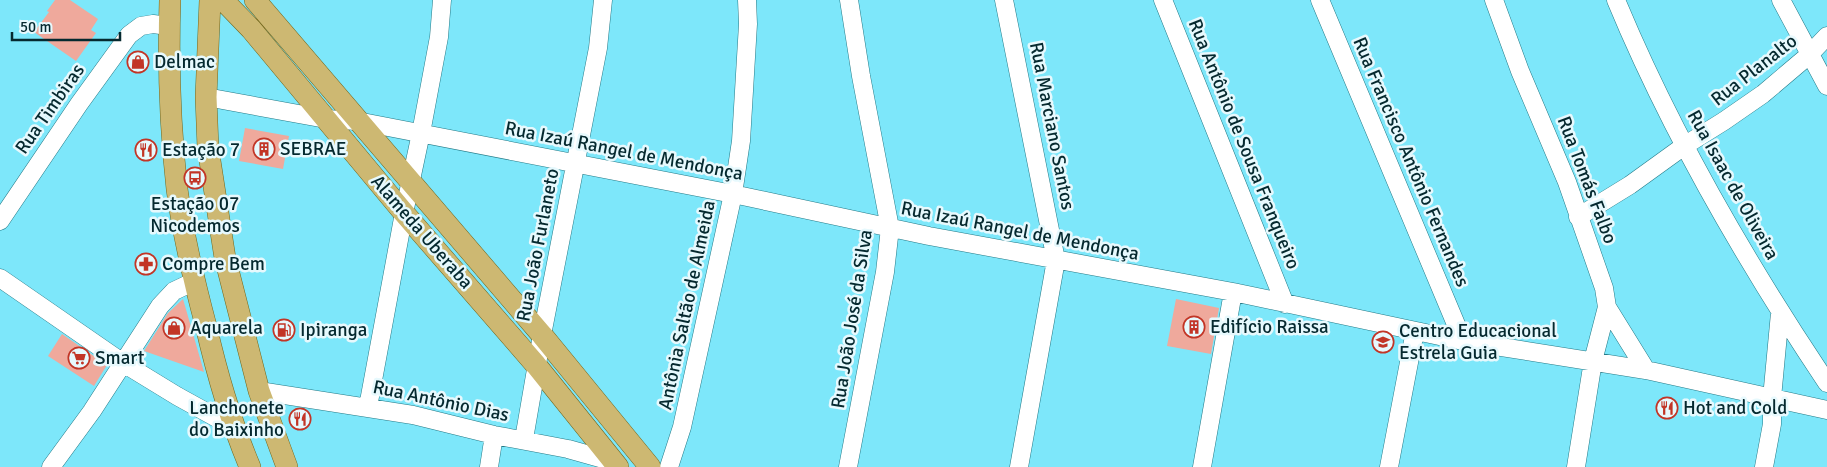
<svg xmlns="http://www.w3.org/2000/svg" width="1827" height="467" viewBox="0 0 1827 467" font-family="Signika,sans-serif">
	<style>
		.building { fill: #efa99c }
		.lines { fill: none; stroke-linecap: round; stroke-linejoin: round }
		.minor-casing { stroke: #247a87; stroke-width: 19 }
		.major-casing { stroke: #72671d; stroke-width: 22 }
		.minor { stroke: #fff; stroke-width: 18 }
		.major { stroke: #cdb872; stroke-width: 21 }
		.labels { text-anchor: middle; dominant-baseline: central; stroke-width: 5; stroke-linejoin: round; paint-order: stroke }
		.poi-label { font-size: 19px; fill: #05292f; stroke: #e7f9fd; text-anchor: start }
		.street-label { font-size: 19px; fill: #05292f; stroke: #e7f9fd }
	</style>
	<rect width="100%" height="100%" fill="#7de7fa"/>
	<path class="building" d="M55,0H70L98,19L91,30L96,33L76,61L34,32L49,12L47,11Z
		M245,128L289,136L283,169L239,161Z
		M183,299L204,372L144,351L168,313Z
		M1176,299L1219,308L1211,354L1167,346Z
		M62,334L107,365L94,386L48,356Z"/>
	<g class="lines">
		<g class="minor-casing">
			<path id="minor" d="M1004,0L1056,260L1019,467
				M1163,0L1285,304
				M1320,0L1463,341
				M1494,0L1520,71L1567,182L1604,288L1607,307L1646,370
				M1616,0C1672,135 1746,262 1827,383
				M1781,0L1827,86
				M206,97L326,119L357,121L733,194L929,236L1233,292L1463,341L1646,370L1827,410
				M1578,217L1630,185L1684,146L1724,121L1763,94L1809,55L1827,36
				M0,221L79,104L129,35L141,26L153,24L169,26
				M0,278L123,363L177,396L235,428
				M259,391L413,415L494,435L568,449L614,462
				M368,407L404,213L421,133L439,37L442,0
				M524,439L542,335L598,48L603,0
				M51,467L92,411L160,306L174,291L195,281
				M489,467L494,435
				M669,467L682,427L733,194L741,141L748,24L747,0
				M848,467L885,272L890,228L861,76L849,0
				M1202,467L1233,292
				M1389,467L1415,331
				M1576,467L1593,361L1607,307
				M1764,467L1772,424V398L1780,313"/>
		</g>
		<g class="major-casing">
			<path id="major" d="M170,0C168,63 170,127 177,189C183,235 194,281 206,326C217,374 231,422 250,467
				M210,0L206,97L208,148L225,258L259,391L287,467
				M223,0L251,29L404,213L536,365L618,467
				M255,0L542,335L650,467"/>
		</g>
		<use href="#minor" class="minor"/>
		<use href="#major" class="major"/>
	</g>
	<defs>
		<g id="shop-ring" transform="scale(1.125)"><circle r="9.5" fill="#e7f9fd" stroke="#c23526" stroke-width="1.5"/><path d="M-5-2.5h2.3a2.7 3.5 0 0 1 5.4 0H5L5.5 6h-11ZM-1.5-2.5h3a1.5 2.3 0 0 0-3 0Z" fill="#c23526"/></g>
		<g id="building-ring" transform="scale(1.125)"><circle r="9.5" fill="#e7f9fd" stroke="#c23526" stroke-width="1.5"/><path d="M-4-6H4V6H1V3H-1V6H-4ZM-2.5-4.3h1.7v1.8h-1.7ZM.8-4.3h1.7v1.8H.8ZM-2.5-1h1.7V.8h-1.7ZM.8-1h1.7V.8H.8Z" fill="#c23526"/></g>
		<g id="restaurant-ring" transform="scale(1.125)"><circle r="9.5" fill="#e7f9fd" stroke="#c23526" stroke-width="1.5"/><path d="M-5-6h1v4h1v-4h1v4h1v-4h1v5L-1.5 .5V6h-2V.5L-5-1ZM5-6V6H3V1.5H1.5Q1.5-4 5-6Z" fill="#c23526"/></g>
		<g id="bus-ring" transform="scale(1.125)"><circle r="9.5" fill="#e7f9fd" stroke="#c23526" stroke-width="1.5"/><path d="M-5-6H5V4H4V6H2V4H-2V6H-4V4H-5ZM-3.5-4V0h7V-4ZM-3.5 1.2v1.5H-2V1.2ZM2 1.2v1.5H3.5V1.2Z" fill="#c23526"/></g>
		<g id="pharmacy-ring" transform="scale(1.125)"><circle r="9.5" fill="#e7f9fd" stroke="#c23526" stroke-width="1.5"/><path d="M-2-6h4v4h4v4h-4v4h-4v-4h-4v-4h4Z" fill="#c23526"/></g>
		<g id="fuel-ring" transform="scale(1.125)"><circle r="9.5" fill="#e7f9fd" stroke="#c23526" stroke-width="1.5"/><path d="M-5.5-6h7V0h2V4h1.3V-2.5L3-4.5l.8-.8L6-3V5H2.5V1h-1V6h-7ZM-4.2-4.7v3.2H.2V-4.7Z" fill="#c23526"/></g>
		<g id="school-ring" transform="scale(1.125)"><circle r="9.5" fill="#e7f9fd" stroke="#c23526" stroke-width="1.5"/><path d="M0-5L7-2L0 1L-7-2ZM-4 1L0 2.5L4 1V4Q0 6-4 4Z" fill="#c23526"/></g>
		<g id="supermarket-ring" transform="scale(1.125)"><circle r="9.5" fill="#e7f9fd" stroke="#c23526" stroke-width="1.5"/><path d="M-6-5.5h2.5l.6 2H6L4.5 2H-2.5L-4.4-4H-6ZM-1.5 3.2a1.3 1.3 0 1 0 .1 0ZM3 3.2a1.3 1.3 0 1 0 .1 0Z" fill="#c23526"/></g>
	</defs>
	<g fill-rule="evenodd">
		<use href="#shop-ring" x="138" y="62"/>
		<use href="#building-ring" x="264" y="149"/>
		<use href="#restaurant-ring" x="146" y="150"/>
		<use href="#bus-ring" x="195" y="178"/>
		<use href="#pharmacy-ring" x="146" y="264"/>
		<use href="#building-ring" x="1194" y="327"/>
		<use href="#shop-ring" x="174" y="328"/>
		<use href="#fuel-ring" x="284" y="330"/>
		<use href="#school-ring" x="1383" y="342"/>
		<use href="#supermarket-ring" x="79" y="358"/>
		<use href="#restaurant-ring" x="1667" y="408"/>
		<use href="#restaurant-ring" x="300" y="419"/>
	</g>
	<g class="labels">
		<g class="poi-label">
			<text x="154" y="62">Delmac</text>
			<text x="280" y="149">SEBRAE</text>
			<text x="162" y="150">Estação 7</text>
			<text x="195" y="204" text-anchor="middle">Estação 07<tspan x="195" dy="22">Nicodemos</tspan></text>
			<text x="162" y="264">Compre Bem</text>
			<text x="1210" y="327">Edifício Raissa</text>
			<text x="190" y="328">Aquarela</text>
			<text x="300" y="330">Ipiranga</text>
			<text x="1399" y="331">Centro Educacional<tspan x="1399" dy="22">Estrela Guia</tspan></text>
			<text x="95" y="358">Smart</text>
			<text x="284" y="408" text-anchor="end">Lanchonete<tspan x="284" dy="22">do Baixinho</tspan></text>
			<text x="1683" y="408">Hot and Cold</text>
		</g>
		<g class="street-label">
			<text transform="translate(1754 70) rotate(-38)">Rua Planalto</text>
			<text transform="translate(50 109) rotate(-55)">Rua Timbiras</text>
			<text transform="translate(1052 126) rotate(79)">Rua Marciano Santos</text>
			<text transform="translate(1244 144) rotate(68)">Rua Antônio de Sousa Franqueiro</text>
			<text transform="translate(624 151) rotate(11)">Rua Izaú Rangel de Mendonça</text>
			<text transform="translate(1411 162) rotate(67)">Rua Francisco Antônio Fernandes</text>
			<text transform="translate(1587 180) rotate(69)">Rua Tomás Falbo</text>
			<text transform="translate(1733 185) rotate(61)">Rua Isaac de Oliveira</text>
			<text transform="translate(1020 231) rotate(11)">Rua Izaú Rangel de Mendonça</text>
			<text transform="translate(422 232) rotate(49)">Alameda Uberaba</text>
			<text transform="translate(538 245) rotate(-79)">Rua João Furlaneto</text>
			<text transform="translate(687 305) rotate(-78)">Antônia Saltão de Almeida</text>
			<text transform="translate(852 319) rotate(-81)">Rua João José da Silva</text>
			<text transform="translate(441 401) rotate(12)">Rua Antônio Dias</text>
		</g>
	</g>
	<path d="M12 32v8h108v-8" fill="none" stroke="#05292f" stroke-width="2.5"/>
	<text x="20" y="32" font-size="15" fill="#05292f" stroke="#e7f9fd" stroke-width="4" paint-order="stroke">50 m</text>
</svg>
